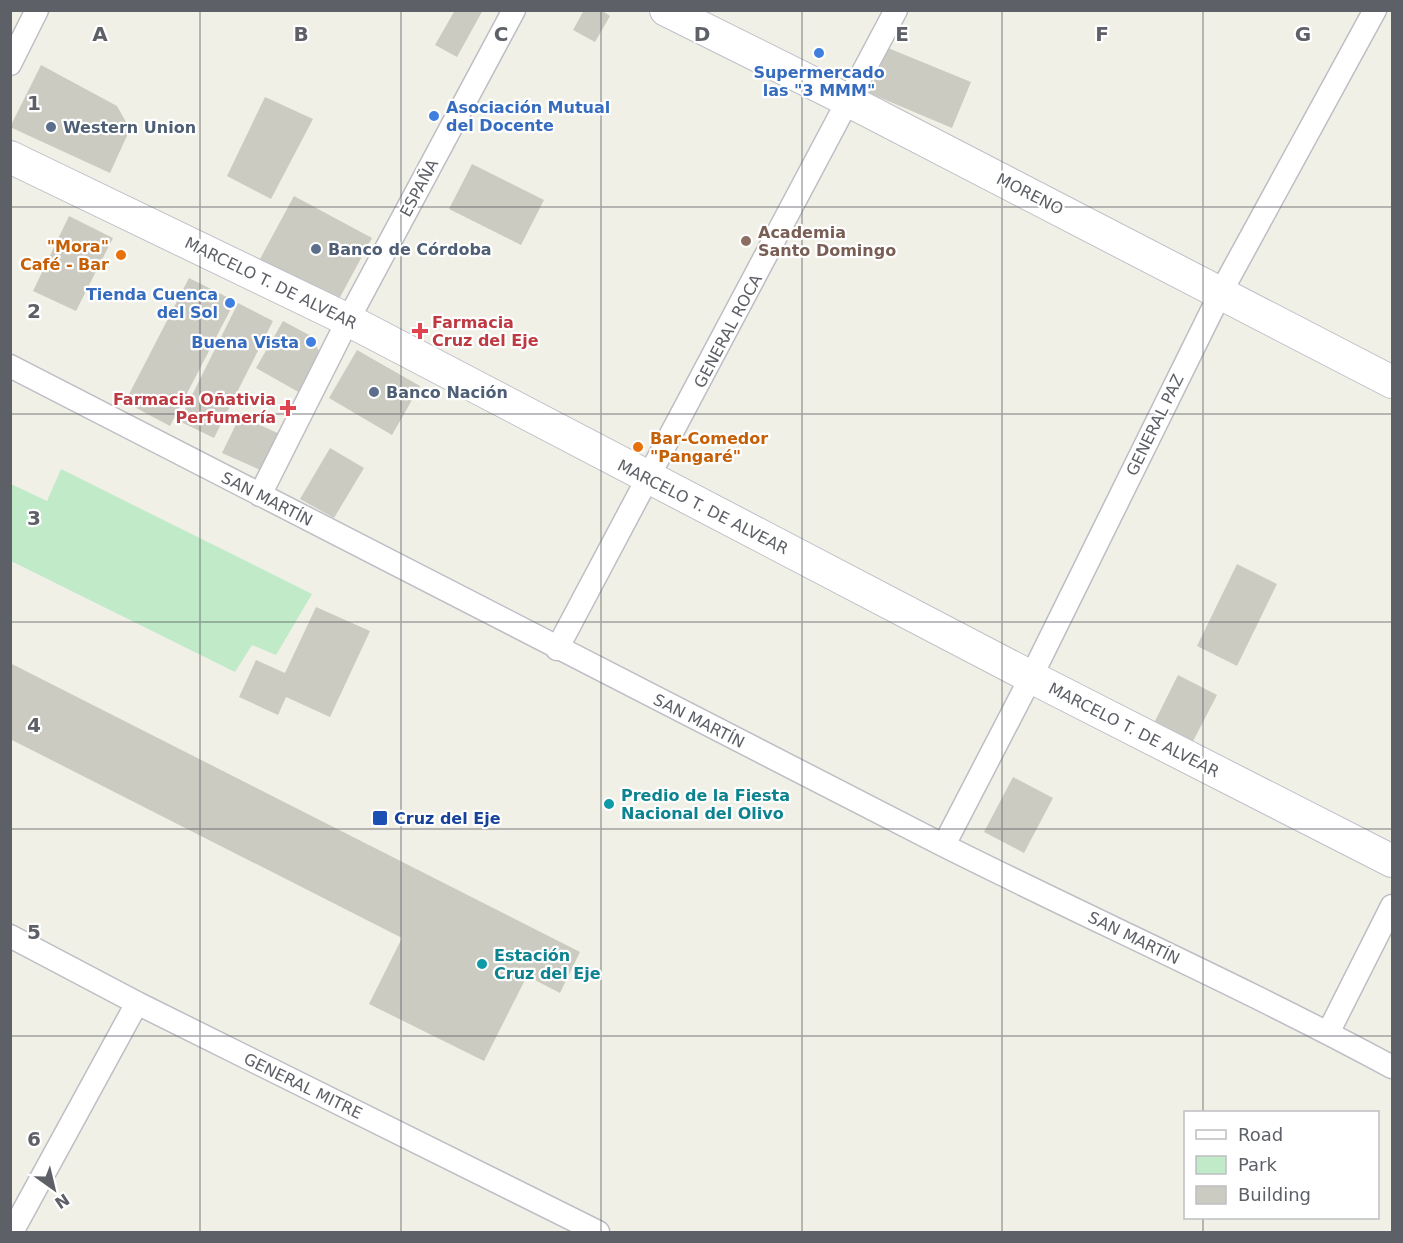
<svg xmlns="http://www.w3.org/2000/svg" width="1403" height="1243" viewBox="0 0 1403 1243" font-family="'DejaVu Sans',sans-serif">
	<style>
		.green { fill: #c0eac8 }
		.building { fill: #cccbc2 }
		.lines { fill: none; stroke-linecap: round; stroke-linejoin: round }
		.street-casing { stroke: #bdbec5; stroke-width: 25 }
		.secondary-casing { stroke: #bec0c8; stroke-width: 34 }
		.street { stroke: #fff; stroke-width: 22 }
		.secondary { stroke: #fff; stroke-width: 32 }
		.grid { fill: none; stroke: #5d6067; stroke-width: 1.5; stroke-opacity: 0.55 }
		.shop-dot { fill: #3f7fe0; stroke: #fff; stroke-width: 2 }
		.service-dot { fill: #5c6f8a; stroke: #fff; stroke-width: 2 }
		.education-dot { fill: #8d6e63; stroke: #fff; stroke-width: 2 }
		.food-dot { fill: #e8710a; stroke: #fff; stroke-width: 2 }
		.health-dot { fill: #e0444e; stroke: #fff; stroke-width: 2 }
		.culture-dot { fill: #0f9aa8; stroke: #fff; stroke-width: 2 }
		.transit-dot { fill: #1a4fb4; stroke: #fff; stroke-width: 2 }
		.labels { text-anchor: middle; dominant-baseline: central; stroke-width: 4.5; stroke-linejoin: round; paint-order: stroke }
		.shop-label { font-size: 16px; font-weight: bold; fill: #366cbe; stroke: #fff; text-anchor: end }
		.service-label { font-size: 16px; font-weight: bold; fill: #4e5e75; stroke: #fff; text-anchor: start }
		.street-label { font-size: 16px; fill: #5d6067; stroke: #fff }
		.education-label { font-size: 16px; font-weight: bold; fill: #785e54; stroke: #fff; text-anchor: start }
		.food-label { font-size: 16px; font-weight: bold; fill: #c56008; stroke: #fff; text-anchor: end }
		.health-label { font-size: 16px; font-weight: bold; fill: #be3a42; stroke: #fff; text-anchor: start }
		.culture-label { font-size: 16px; font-weight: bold; fill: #0d838f; stroke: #fff; text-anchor: start }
		.transit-label { font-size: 16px; font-weight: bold; fill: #164399; stroke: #fff; text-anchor: start }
		.grid-label { font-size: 20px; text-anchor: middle; font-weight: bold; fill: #5d6067; stroke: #fff; stroke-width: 4.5; stroke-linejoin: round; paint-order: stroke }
	</style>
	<rect width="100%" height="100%" fill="#f1f0e6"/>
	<path class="green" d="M61,469L312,594L276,655L252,645L235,672L11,561V484L47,501Z"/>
	<path class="building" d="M455,10H483L457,57L435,45Z
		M584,10H601L610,16L595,42L573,30Z
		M888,48L971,82L952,128L869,93Z
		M41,65L117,106L130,129L110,173L10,127Z
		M265,97L313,119L271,199L227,176Z
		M472,164L544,200L521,245L449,209Z
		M294,196L372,238L338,301L260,259Z
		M69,216L113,238L76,311L33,291Z
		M189,278L235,301L170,426L125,402Z
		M238,303L273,321L214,438L179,421Z
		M283,321L311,336L322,357L302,394L256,368Z
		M357,350L420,386L392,435L329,398Z
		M240,416L284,436L267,473L222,453Z
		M330,448L364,468L334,518L300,499Z
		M1237,564L1277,584L1237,666L1197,646Z
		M316,607L370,631L330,717L286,697L278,715L239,697L256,660L285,673Z
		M10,663L580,952L560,993L527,976L484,1061L369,1004L402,938L10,739Z
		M1178,675L1217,695L1190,747L1152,727Z
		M1013,777L1053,798L1024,853L984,832Z"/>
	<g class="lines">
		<g class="street-casing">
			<path id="street" d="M10,64L37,10
				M10,366C319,526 628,686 939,843C1090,919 1244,987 1392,1067
				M260,495L348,320L514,10
				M557,649L896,10
				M944,845L1031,677L1221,292L1375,10
				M10,936L137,1003L598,1232
				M1328,1033L1392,906
				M12,1232L137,1003"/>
		</g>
		<g class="secondary-casing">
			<path id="secondary" d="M666,10L849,101L1392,382
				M10,157L348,320L1031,677L1392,861"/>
		</g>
		<use href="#street" class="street"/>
		<use href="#secondary" class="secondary"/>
	</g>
	<path class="grid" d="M200,10V1232M401,10V1232M601,10V1232M802,10V1232M1002,10V1232M1203,10V1112M10,207H1392M10,414H1392M10,622H1392M10,829H1392M10,1036H1392M1203,1218V1232"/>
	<g class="shop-dot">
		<circle cx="819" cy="53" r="6"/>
		<circle cx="434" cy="116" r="6"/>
		<circle cx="230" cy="303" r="6"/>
		<circle cx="311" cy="342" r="6"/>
	</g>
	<g class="service-dot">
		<circle cx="51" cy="127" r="6"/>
		<circle cx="316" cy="249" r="6"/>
		<circle cx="374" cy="392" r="6"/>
	</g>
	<circle class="education-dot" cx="746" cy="241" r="6"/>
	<g class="food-dot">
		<circle cx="121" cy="255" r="6"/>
		<circle cx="638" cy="447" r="6"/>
	</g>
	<g class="health-dot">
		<path d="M417 322h6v6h6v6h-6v6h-6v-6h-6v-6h6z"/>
		<path d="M285 399h6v6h6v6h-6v6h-6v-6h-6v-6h6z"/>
	</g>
	<g class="culture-dot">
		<circle cx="609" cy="804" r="6"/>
		<circle cx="482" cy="964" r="6"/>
	</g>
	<rect class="transit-dot" x="372" y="810" width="16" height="16" rx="3"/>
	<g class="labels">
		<g class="shop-label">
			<text x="819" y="72" text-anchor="middle">Supermercado<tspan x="819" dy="18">las "3 MMM"</tspan></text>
			<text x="446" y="107" text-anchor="start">Asociación Mutual<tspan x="446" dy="18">del Docente</tspan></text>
			<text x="218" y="294">Tienda Cuenca<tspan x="218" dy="18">del Sol</tspan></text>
			<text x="299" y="342">Buena Vista</text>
		</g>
		<g class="service-label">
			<text x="63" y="127">Western Union</text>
			<text x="328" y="249">Banco de Córdoba</text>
			<text x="386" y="392">Banco Nación</text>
		</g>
		<g class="street-label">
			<text transform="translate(419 188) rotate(-62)">ESPAÑA</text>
			<text transform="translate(1030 194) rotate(27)">MORENO</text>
			<text transform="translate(271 283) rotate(26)">MARCELO T. DE ALVEAR</text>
			<text transform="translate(728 331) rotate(-62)">GENERAL ROCA</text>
			<text transform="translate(1155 425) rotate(-64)">GENERAL PAZ</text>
			<text transform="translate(267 499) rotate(27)">SAN MARTÍN</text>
			<text transform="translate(703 507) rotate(27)">MARCELO T. DE ALVEAR</text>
			<text transform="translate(699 721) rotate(27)">SAN MARTÍN</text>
			<text transform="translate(1134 730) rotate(27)">MARCELO T. DE ALVEAR</text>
			<text transform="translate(1134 938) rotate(26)">SAN MARTÍN</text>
			<text transform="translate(303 1086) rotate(26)">GENERAL MITRE</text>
		</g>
		<g class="education-label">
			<text x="758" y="232">Academia<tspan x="758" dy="18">Santo Domingo</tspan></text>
		</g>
		<g class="food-label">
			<text x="109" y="246">"Mora"<tspan x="109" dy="18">Café - Bar</tspan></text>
			<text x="650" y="438" text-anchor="start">Bar-Comedor<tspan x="650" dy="18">"Pangaré"</tspan></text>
		</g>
		<g class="health-label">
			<text x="432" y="322">Farmacia<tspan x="432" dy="18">Cruz del Eje</tspan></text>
			<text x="276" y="399" text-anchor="end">Farmacia Oñativia<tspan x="276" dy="18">Perfumería</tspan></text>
		</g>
		<g class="culture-label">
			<text x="621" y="795">Predio de la Fiesta<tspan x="621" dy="18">Nacional del Olivo</tspan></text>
			<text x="494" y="955">Estación<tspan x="494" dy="18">Cruz del Eje</tspan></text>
		</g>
		<g class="transit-label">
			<text x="394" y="818">Cruz del Eje</text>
		</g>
	</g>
	<g class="grid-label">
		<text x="100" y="41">A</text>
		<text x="301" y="41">B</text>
		<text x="501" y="41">C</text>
		<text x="702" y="41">D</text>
		<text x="902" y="41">E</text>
		<text x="1102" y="41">F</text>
		<text x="1303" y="41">G</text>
		<text x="34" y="110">1</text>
		<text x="34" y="318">2</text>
		<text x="34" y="525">3</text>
		<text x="34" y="732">4</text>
		<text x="34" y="939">5</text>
		<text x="34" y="1146">6</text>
	</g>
	<rect width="1403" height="1243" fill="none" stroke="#5d6067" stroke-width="24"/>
	<rect x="1184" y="1111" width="195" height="108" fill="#ffffff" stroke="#bebfc2" stroke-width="1.5"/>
	<rect x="1196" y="1130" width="30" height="9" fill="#ffffff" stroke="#bebfc2" stroke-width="1.5"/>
	<text x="1238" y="1141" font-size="18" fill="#5d6067">Road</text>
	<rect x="1196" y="1156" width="30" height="18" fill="#c0eac8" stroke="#bebfc2" stroke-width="1.5"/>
	<text x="1238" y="1171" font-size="18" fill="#5d6067">Park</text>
	<rect x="1196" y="1186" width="30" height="18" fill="#cccbc2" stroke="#bebfc2" stroke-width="1.5"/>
	<text x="1238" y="1201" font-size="18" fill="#5d6067">Building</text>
	<g transform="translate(54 1189) rotate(146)" stroke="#ffffff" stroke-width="4.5" paint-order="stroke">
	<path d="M0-4.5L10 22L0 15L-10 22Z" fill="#5d6067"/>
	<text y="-9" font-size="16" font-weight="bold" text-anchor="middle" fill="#5d6067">N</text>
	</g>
</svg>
